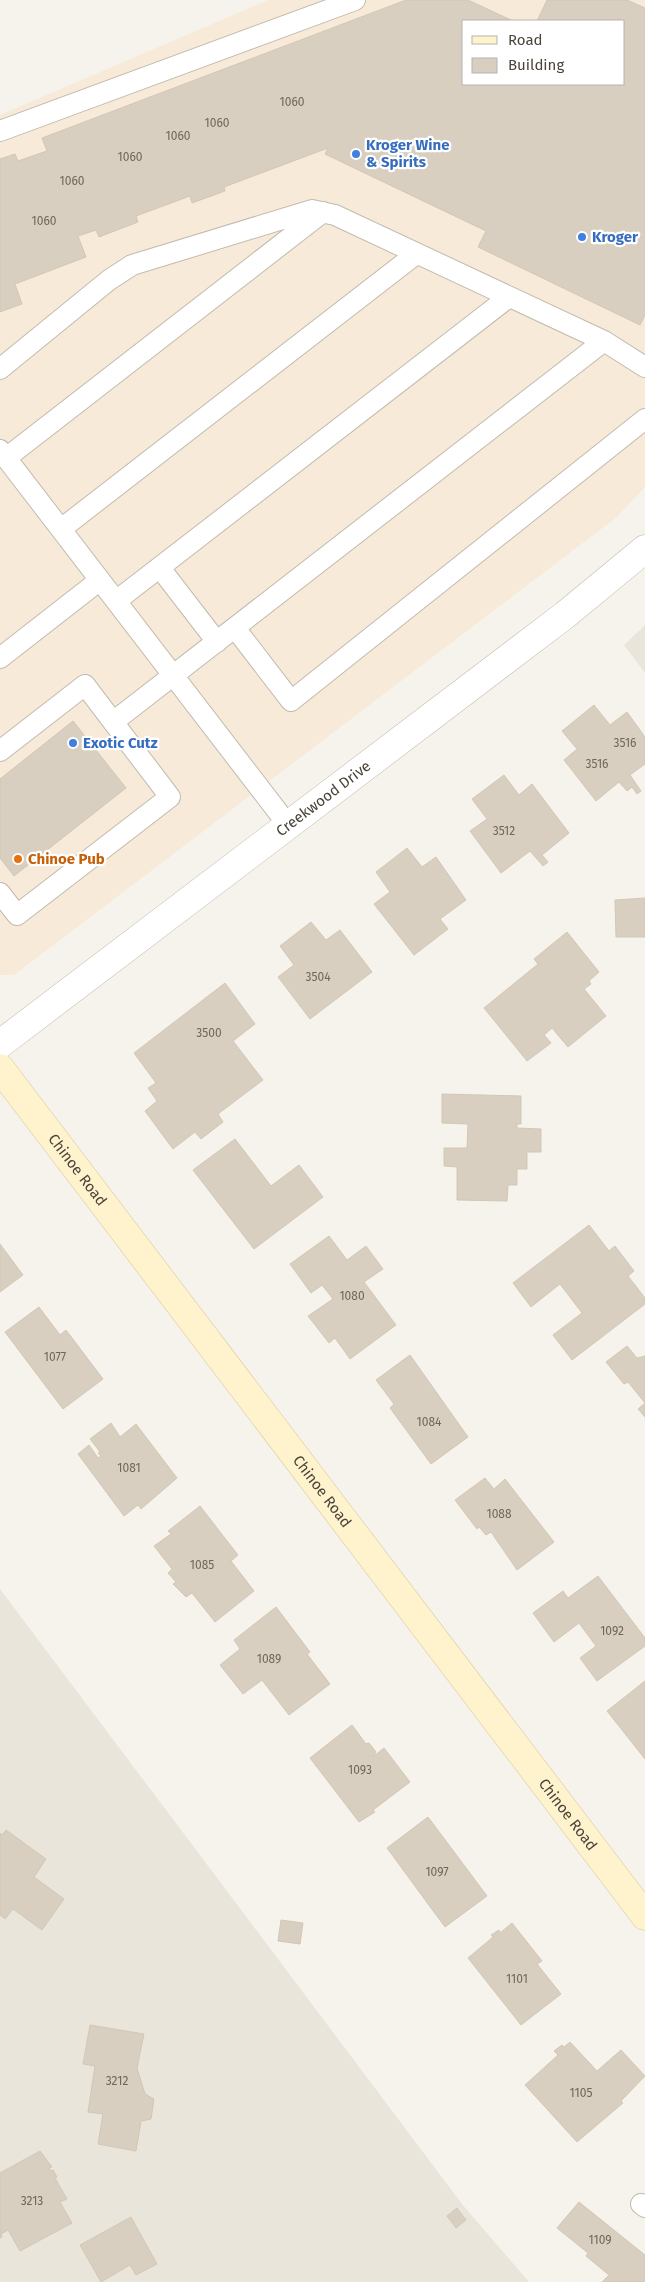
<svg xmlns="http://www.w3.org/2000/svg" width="645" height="2282" viewBox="0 0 645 2282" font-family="'Fira Sans',sans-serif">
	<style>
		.residential { fill: #eae5da }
		.commercial { fill: #f7ead8; fill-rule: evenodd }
		.building { fill: #d8cfc1; stroke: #d3c7b4 }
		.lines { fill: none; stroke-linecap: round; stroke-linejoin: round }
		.lane-casing { stroke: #c2bbae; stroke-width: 22 }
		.street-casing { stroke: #c2bbae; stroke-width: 29 }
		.secondary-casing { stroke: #d6c79b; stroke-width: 29 }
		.lane { stroke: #fff; stroke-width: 20 }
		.street { stroke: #fff; stroke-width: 28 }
		.secondary { stroke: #fff3cd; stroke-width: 28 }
		.shop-dot { fill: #3f7fe0; stroke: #fff; stroke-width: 2 }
		.food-dot { fill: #e8710a; stroke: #fff; stroke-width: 2 }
		.labels { text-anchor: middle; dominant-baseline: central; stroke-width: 4.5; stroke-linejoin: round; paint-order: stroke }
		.number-label { font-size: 12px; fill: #6e675b }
		.shop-label { font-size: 15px; font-weight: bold; fill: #366cbe; stroke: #fff; text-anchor: start }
		.street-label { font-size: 15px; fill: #4b4439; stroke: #fff }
		.food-label { font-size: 15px; font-weight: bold; fill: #c56008; stroke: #fff; text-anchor: start }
	</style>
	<rect width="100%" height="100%" fill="#f6f3ec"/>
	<path class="residential" d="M645,625V673L624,645Z
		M0,1589L462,2204L529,2282H0Z"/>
	<path class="commercial" d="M268,0H645V487L617,517L14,975H0V115ZM464,21H624V84H464Z"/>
	<path class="building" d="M406,0H468L513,21H464V84H624V21H537L547,0H627L645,8V315L640,325L478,247L486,231L325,154L328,148L224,187L225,191L192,203L190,196L136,216L138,222L99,237L96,230L78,236L86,257L15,284L22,304L0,312V159L15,154L18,161L47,151L42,138Z
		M594,705L610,725L627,712L645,737V764L630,775L641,791L637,794L632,787L627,791L619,782L596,801L564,760L577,749L562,731Z
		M73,721L126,788L14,876L0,858V779Z
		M504,775L519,795L532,784L569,833L542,855L548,862L543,866L530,851L501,873L470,831L487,819L472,799Z
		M407,848L422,867L436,857L466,900L440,919L448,929L414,955L374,904L390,892L376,872Z
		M645,898V937H616L615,900Z
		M311,922L326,940L340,930L372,972L310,1019L278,977L294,965L280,946Z
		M567,932L599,972L589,981L591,984L584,989L606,1016L568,1047L552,1028L544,1035L551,1043L527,1061L484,1008L538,964L534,959Z
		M225,983L255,1024L233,1041L263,1080L218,1114L223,1122L201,1139L195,1132L173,1149L145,1111L157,1101L148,1088L156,1083L134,1053Z
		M442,1094L521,1096V1124H517V1128L541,1129V1152H527V1169H517V1185H508L507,1201L457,1200V1167L444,1166V1148H467L468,1124L442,1123Z
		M235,1139L271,1186L299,1165L323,1197L254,1249L193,1170Z
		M589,1225L609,1251L615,1246L634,1271L628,1276L645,1298V1304L572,1360L553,1335L582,1313L560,1284L531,1307L513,1283Z
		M329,1236L347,1260L366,1246L383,1269L364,1282L396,1325L350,1359L335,1338L329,1343L308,1316L333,1299L322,1285L311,1293L290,1264Z
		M0,1244L23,1275L0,1292Z
		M39,1307L60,1335L66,1330L103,1379L63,1409L5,1332Z
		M627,1346L637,1358L645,1356V1417L638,1409L645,1403L628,1382L624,1384L606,1362Z
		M410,1355L468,1437L431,1464L390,1408L394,1404L376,1380Z
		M111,1423L120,1437L136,1424L177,1478L141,1509L138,1505L124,1516L78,1454L89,1445L98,1458L101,1456L98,1453L100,1452L90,1439Z
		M485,1478L494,1489L505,1479L554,1542L517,1570L491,1532L486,1535L479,1527L477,1529L455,1500Z
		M200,1506L238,1555L231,1561L254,1591L215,1622L192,1593L186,1597L173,1584L176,1582L168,1573L172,1569L154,1546L171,1534L168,1531Z
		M598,1576L645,1638V1646L597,1681L580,1658L596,1646L579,1623L554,1642L533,1613L563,1591L568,1598Z
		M276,1607L310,1652L307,1654L330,1684L289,1715L262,1680L243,1694L220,1665L240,1649L234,1640Z
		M645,1681V1759L607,1711Z
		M352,1725L366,1744L369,1743L376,1752L373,1757L384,1748L410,1782L373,1810L375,1812L359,1822L310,1758Z
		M428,1817L487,1896L445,1927L387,1848Z
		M6,1830L46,1859L34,1877L64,1899L42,1930L13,1909L5,1919L0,1915V1833L2,1835Z
		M281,1920L303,1923L300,1944L278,1941Z
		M512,1923L542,1961L537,1964L561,1994L521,2025L468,1958L493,1937L491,1935L499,1930L500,1933Z
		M90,2025L144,2034L137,2068L145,2094L154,2099L151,2119L141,2121L136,2151L98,2144L103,2114L88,2112L95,2066L83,2064Z
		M570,2042L597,2071L621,2050L645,2076L621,2101L623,2103L577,2142L525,2085L558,2055L554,2051L562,2045L564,2047Z
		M40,2151L52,2167L49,2168L51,2171L53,2170L57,2177L55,2178L67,2199L60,2202L72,2223L20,2251L8,2230L1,2234L2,2237L0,2238V2173Z
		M579,2202L645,2255V2282H602L609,2275L586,2256L588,2253L557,2228Z
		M457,2208L466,2220L456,2228L447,2216Z
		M131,2217L157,2264L136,2275L130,2265L101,2282L80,2245Z"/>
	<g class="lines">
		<g class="lane-casing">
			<path id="lane" d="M0,131L355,0
				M0,369L109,280L132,265L312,210L335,215L604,341L645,367
				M0,450L288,825
				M6,458L323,212
				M61,529L416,254
				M160,568L217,642
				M116,601L509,297
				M235,628L291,701L645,419
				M0,658L100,580
				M113,722L604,341
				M0,751L85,685L170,797L17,915L0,893
				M641,2204L645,2207"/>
		</g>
		<g class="street-casing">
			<g id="street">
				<path id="s1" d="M0,1044L565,615L645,549"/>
			</g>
		</g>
		<g class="secondary-casing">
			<g id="secondary">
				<path id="s2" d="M0,1068L645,1916"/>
			</g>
		</g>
		<use href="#lane" class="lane"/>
		<use href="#street" class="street"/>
		<use href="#secondary" class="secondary"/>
	</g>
	<g class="shop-dot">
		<circle cx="356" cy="154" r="5"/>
		<circle cx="582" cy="237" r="5"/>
		<circle cx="73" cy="743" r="5"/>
	</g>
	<circle class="food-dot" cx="18" cy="859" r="5"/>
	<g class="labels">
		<g class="number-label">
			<text x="292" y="102">1060</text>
			<text x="217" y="123">1060</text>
			<text x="178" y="136">1060</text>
			<text x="130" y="157">1060</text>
			<text x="72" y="181">1060</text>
			<text x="44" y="221">1060</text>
			<text x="625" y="743">3516</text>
			<text x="597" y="764">3516</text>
			<text x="504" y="831">3512</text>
			<text x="318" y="977">3504</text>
			<text x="209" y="1033">3500</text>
			<text x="352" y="1296">1080</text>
			<text x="55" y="1357">1077</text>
			<text x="429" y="1422">1084</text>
			<text x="129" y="1468">1081</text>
			<text x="499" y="1514">1088</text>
			<text x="202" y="1565">1085</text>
			<text x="612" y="1631">1092</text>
			<text x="269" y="1659">1089</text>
			<text x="360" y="1770">1093</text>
			<text x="437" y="1872">1097</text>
			<text x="517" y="1979">1101</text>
			<text x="117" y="2081">3212</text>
			<text x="581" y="2093">1105</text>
			<text x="32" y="2201">3213</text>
			<text x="600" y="2240">1109</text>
		</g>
		<g class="shop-label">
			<text x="366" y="145">Kroger Wine<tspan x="366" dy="17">&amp; Spirits</tspan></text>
			<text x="592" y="237">Kroger</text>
			<text x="83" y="743">Exotic Cutz</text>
		</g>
		<g class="street-label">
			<text stroke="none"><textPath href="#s1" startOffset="406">Creekwood Drive</textPath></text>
			<text stroke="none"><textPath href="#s2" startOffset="128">Chinoe Road</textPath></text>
			<text stroke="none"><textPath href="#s2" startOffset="532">Chinoe Road</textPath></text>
			<text stroke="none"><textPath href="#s2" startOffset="938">Chinoe Road</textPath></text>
		</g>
		<g class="food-label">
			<text x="28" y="859">Chinoe Pub</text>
		</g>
	</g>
	<rect x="462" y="20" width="162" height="65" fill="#ffffff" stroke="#b7b4b0"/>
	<rect x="472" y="36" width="25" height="8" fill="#fff3cd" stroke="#b7b4b0"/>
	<text x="508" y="45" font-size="15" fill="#4b4439">Road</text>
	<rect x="472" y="58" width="25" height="15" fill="#d8cfc1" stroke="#b7b4b0"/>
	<text x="508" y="70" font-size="15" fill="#4b4439">Building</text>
</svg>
